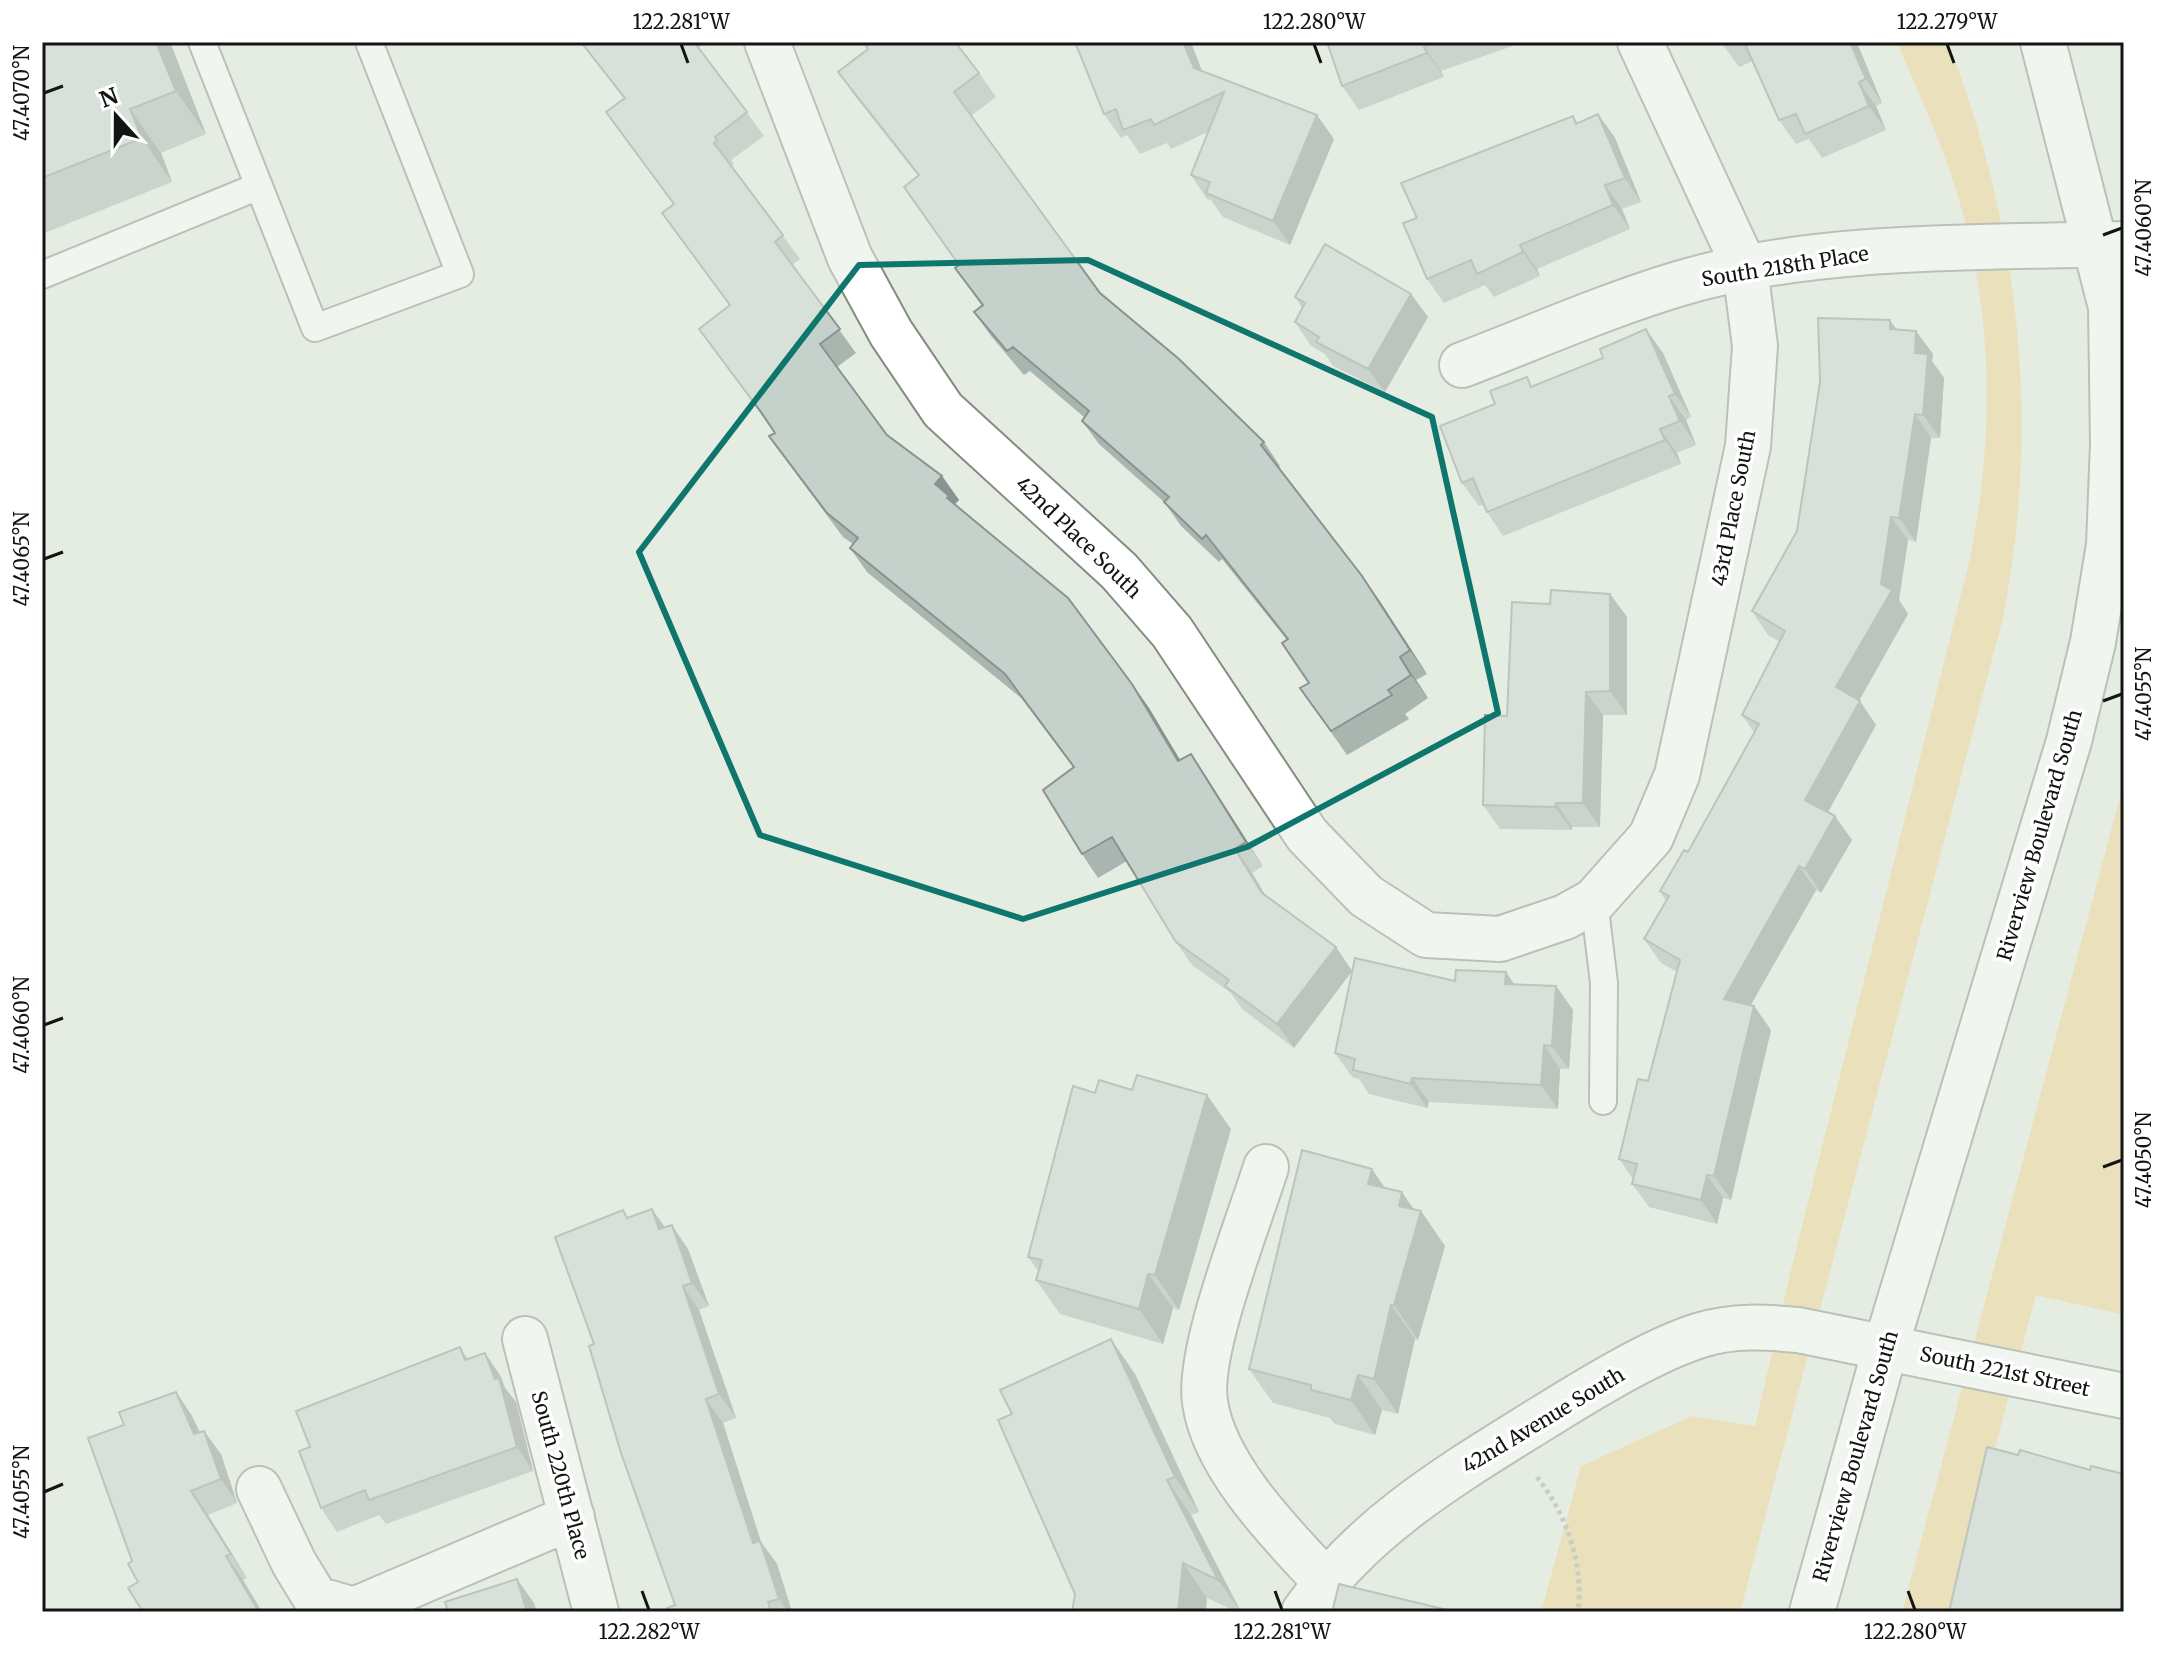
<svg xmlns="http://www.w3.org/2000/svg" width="2166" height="1654" viewBox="0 0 2166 1654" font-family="Merriweather,serif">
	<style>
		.green { fill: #f2d08c }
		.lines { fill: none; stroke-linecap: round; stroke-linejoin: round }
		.service-casing { stroke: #858d83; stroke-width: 30 }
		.minor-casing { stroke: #858d83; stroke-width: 48 }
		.tertiary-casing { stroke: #858d83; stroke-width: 48 }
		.path { stroke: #a3a9a1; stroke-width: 5; stroke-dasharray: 4 4; stroke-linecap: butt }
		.service { stroke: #fff; stroke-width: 26 }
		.minor { stroke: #fff; stroke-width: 44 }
		.tertiary { stroke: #fff; stroke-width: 44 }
		.wall { fill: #a9b5af }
		.shaded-wall { fill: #8a938f }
		.building { fill: #c5d2cc; stroke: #8a938f; stroke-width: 2 }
		.marked { fill: none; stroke: #0f766e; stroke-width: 6; stroke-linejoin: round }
		.ticks { fill: none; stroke: #121511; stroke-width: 3 }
		.labels { text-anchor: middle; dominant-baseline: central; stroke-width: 7; stroke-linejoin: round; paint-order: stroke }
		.street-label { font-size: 20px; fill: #121511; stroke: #fff }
		.neatline { fill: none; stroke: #121511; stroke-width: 3 }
		.ticks-label { font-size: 20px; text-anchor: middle; fill: #121511 }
	</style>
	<rect width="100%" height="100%" fill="#e5ede3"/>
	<path class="green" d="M1897,42H1948C2020,228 2041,422 2003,618L1740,1612H1541L1581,1466L1692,1416L1755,1426L1792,1266L1969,563C1996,433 1994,299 1950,172C1935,128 1915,85 1897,42Z
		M2124,782V1315L2036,1295L1951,1612H1902Z"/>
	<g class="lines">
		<g class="service-casing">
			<path id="service" d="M202,42L315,328L460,274L369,42
				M42,275L259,186
				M1594,901L1604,983L1603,1101"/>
		</g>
		<g class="minor-casing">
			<path id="minor" d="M767,42L850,258L891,333L943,410L1119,571L1172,632L1307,835L1366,896L1426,935L1500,939L1565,917L1594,901L1651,837L1677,775L1748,446L1755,346L1745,268L1640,42
				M1462,365C1533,338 1605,306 1678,284C1814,243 1982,248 2124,244
				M1266,1167C1249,1222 1197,1351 1205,1402C1214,1467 1282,1535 1325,1581
				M525,1339L596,1612
				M259,1489L294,1563L316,1599L354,1610L572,1517
				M1304,1612C1364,1525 1456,1472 1544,1417C1588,1390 1652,1350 1701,1335C1734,1325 1765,1327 1798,1330L2124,1396"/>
		</g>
		<g class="tertiary-casing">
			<path id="tertiary" d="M1812,1612L1886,1346L2069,741L2093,642L2109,545L2113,444L2111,307L2043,42"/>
		</g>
		<path class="path" d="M1537,1477C1566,1514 1584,1563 1578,1612"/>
		<use href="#service" class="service"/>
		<use href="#minor" class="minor"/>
		<use href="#tertiary" class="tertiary"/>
	</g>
	<path class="wall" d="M42,42H170L206,134L161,153L172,182L42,234Z
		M580,42H701L703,44L699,47L764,136L731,160L734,164L731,166L800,259L792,265L856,353L837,367L887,435L942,476L959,500L955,504L957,506L1132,684L1149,708L1180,760L1191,754L1207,778L1263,866L1252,873L1266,896L1336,947L1352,971L1294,1048L1242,1009L1231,993L1192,965L1176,942L1127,861L1098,878L1082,854L1074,768L1021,698L867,572L850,548L853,544L843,537L786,460L769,436L775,433L769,425L699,329L730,305L662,213L674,204L606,112L624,99Z
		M1327,42H1524L1441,71L1444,77L1359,110L1342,86Z
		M1721,42H1856L1882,103L1876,106L1886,130L1822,158L1809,139L1796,144L1779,120L1753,61L1739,67Z
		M868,49L979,73L996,97L971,116L1100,293L1264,442L1280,466L1279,468L1362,576L1379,600L1427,674L1416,680L1428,698L1405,714L1409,719L1347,755L1300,688L1309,683L1287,640L1222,559L1219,562L1181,526L1164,502L1099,444L1082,421L1084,417L1030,371L1024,375L991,336L974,312L982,306L955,268L959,265L918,176L854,95L838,72Z
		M1202,71L1334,139L1290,245L1223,217L1211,200L1207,199L1191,175L1208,132L1171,149L1167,143L1140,154L1127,135L1121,138L1104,114Z
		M1598,114L1615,138L1641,202L1622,209L1630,229L1537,269L1540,276L1494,297L1485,285L1444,303L1427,279L1417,218L1573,116L1578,123Z
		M1411,294L1428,317L1385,392L1333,366L1325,354L1311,346L1295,322L1302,308L1295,297Z
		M1896,329L1916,331L1933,354L1932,361L1944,378L1940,438H1931L1916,542L1908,540L1899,600L1908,614L1859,701L1876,725L1828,812L1852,840L1821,893L1816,890L1751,1005L1754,1006L1771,1030L1731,1200L1723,1198L1717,1224L1649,1207L1632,1184L1633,1179L1619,1159L1648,1081L1677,972L1661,963L1644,939L1666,901L1660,891L1688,852L1754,732L1742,715L1780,642L1768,635L1752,611L1797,531Z
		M1663,353L1691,417L1686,420L1696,445L1677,453L1681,464L1503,536L1487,512L1484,505L1479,506L1462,483L1495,404L1533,386Z
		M1610,594L1627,617V715H1603L1600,827H1572V830L1500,829L1483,805L1507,716L1550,604Z
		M1506,972L1514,984L1556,986L1573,1010L1569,1069H1560L1558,1109L1429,1102L1427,1108L1369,1094L1359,1079L1352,1077L1335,1053L1455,981Z
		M1231,1129L1179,1310L1173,1308L1163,1344L1060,1314L1036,1280L1038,1271L1028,1257Z
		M1385,1188L1414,1210L1421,1211L1445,1246L1418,1340L1415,1339L1398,1414L1382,1410L1375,1435L1335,1424L1330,1418L1273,1403L1249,1369Z
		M629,1217L665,1227L688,1249L709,1306L699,1310L736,1418L723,1423L761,1542L777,1564L792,1612H668L675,1605L594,1344Z
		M460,1347L468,1359L485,1353L501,1377L505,1388L516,1402L533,1471L386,1524L379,1515L337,1532L321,1508L310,1447Z
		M1135,1374L1199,1512L1191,1515L1241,1612H1237L1207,1598L1072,1612Z
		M176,1392L192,1416L200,1432L221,1454L237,1503L208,1515L247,1578L243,1580L262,1612H143L138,1582L132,1561L124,1425Z"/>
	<path class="shaded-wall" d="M156,42H170L206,134L176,91Z
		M1183,42H1191L1210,92L1194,68Z
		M1850,42H1856L1858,45L1882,103L1866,79Z
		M1424,47L1441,71L1444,77L1427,53Z
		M1859,82L1876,106L1886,130L1869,106Z
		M130,109L161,153L172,182L142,138Z
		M1598,114L1615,138L1641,202L1625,178Z
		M1317,115L1334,139L1290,245L1273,221Z
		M1605,185L1622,209L1630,229L1613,205Z
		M1520,245L1537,269L1540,276L1523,252Z
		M1411,294L1428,317L1385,392L1368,369Z
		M1890,320L1907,344L1890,329Z
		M1646,329L1663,353L1691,417L1675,394Z
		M1916,331L1933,354L1932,361L1944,378L1940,438L1923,415L1915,353Z
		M1669,396L1686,420L1696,445L1680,421Z
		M1915,414L1931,438L1916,542L1899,518Z
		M1660,429L1677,453L1681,464L1665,440Z
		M942,476L959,500L955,504L966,520L935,484Z
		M1891,517L1908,540L1899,600L1908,614L1853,711L1836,687L1881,584Z
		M1362,576L1379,600L1427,674L1410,650Z
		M1610,594L1627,617V715L1610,691Z
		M1400,657L1416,680L1428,698L1411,675Z
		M1132,684L1149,708L1195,785L1178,761Z
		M1586,692L1603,715L1600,827L1583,803Z
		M1860,701L1876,725L1822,823L1805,800Z
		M1191,754L1207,778L1263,866L1246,842Z
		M1556,803L1572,827V830L1555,807Z
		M1835,816L1852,840L1821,893L1805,869Z
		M1235,849L1252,873L1278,917L1262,893Z
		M1799,866L1816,890L1741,1022L1724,999Z
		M1336,947L1352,971L1294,1048L1277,1024Z
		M1506,972L1522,996L1505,984Z
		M1556,986L1573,1010L1569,1069L1552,1046Z
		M1754,1006L1771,1030L1731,1200L1714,1176Z
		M1544,1045L1560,1069L1558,1109L1541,1085Z
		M1412,1078L1429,1102L1427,1108L1411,1084Z
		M1207,1095L1231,1129L1179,1310L1155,1275Z
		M1372,1169L1396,1204L1368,1184Z
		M1707,1175L1723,1198L1717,1224L1701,1200Z
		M1402,1192L1419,1217L1421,1211L1445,1246L1418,1340L1394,1305L1399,1206Z
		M652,1209L669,1233L659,1229Z
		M672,1225L688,1249L709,1306L692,1283Z
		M1148,1274L1173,1308L1163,1344L1139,1309Z
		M683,1286L699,1310L736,1418L719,1394Z
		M1391,1305L1415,1339L1398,1414L1374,1379Z
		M1111,1339L1135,1374L1199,1512L1175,1477Z
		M485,1353L501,1377L505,1388L516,1402L533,1471L517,1447L495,1379Z
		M1358,1375L1382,1410L1375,1435L1351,1400Z
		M176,1392L192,1416L211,1458L194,1434Z
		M706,1399L723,1423L761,1542L777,1564L792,1612H788L779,1599L753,1543Z
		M204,1431L221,1454L237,1503L221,1479Z
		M1167,1480L1191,1515L1241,1612L1218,1580Z
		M191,1491L208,1515L247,1578L231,1554Z
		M226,1556L243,1580L262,1612H259Z
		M1183,1563L1207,1598L1206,1612H1178Z
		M517,1579L534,1603L537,1612H527Z"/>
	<path class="building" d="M42,42H156L176,91L130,109L142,138L42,178Z
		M581,42H694L747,112L715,137L717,140L714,143L783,235L775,242L840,329L820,344L887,435L942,476L935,484L949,496L947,498L1068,598L1132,684L1178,761L1191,754L1246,842L1235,849L1262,893L1336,947L1277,1024L1225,986L1229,980L1176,942L1112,837L1082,854L1043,790L1074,767L1005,674L850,548L858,538L827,513L769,436L775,433L761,412L699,329L730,305L662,213L674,204L606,112L625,98Z
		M864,42H955L979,73L954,92L1100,293L1179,359L1264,442L1261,445L1362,576L1410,650L1400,657L1411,675L1388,690L1392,695L1331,731L1300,688L1309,683L1282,643L1288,639L1206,535L1202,539L1164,502L1169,497L1082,421L1089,411L1013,347L1007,351L974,312L983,305L955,268L959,265L904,187L919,175L838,72L868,49Z
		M1075,42H1183L1194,68L1317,115L1273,221L1206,193L1210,182L1191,175L1224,92L1154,125L1151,119L1123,130L1116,109L1104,114Z
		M1327,42H1439L1424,47L1427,53L1342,86Z
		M1744,42H1850L1866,79L1859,82L1869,106L1805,134L1796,114L1779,120Z
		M1598,114L1625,178L1605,185L1613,205L1520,245L1523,252L1477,274L1471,260L1427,279L1403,223L1417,218L1401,183L1573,116L1576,124Z
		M1325,244L1411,294L1368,369L1316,342L1319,337L1295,322L1305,303L1295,297Z
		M1818,318L1890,320V329L1916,331L1915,353L1928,354L1923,415L1915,414L1899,518L1891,517L1881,584L1892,590L1836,687L1860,701L1805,800L1835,816L1805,869L1799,866L1724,999L1754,1006L1714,1176L1707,1175L1701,1200L1632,1184L1637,1164L1619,1159L1638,1079L1648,1081L1680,960L1644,939L1669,896L1660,891L1684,850L1688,852L1759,724L1742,715L1785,631L1752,611L1797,531L1820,382Z
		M1646,329L1675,394L1669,396L1680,421L1660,429L1665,440L1487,512L1473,478L1462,483L1440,426L1495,404L1490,391L1527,377L1531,387L1603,358L1600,349Z
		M1551,590L1610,594V691L1586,692L1583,803H1556L1555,807L1483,805L1485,715L1507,716L1512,602L1550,604Z
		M1355,958L1455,981L1456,970L1506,972L1505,984L1556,986L1552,1046L1544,1045L1541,1085L1412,1078L1411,1084L1353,1070L1355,1059L1335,1053Z
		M1137,1075L1207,1095L1155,1275L1148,1274L1139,1309L1036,1280L1042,1260L1028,1257L1073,1086L1095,1093L1099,1080L1132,1090Z
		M1302,1150L1372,1169L1368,1184L1402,1192L1399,1206L1421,1211L1394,1305H1391L1374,1379L1358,1375L1351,1400L1311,1390V1385L1249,1369Z
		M652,1209L659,1229L672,1225L692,1283L683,1286L719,1394L706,1399L753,1543L760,1541L779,1599L768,1602L771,1612H668L667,1608L675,1605L621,1453L589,1346L594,1344L555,1237L623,1210L627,1218Z
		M1111,1339L1175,1477L1167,1480L1218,1580L1183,1563L1178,1612H1072L1075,1594L998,1420L1012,1414L1000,1390Z
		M460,1347L465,1360L485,1353L495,1379L499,1378L517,1447L369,1500L365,1490L321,1508L299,1451L310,1447L296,1411Z
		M176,1392L194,1434L204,1431L221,1479L191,1491L231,1554L226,1556L259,1612H143L128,1588L138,1582L128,1564L132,1561L88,1438L124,1425L119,1412Z
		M1987,1447L2018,1455L2020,1450L2090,1470L2091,1466L2124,1474V1612H1949Z
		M517,1579L527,1612H448L445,1602Z
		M1339,1584L1456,1612H1332Z"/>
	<path d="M0 0H2166V1654H0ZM1088,260L1432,417L1498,713L1247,847L1023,919L760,835L639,552L859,265Z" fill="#e5ede3" fill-opacity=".55" fill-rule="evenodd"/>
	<path class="marked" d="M1088,260L1432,417L1498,713L1247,847L1023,919L760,835L639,552L859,265Z"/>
	<path class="ticks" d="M681,44L688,63M1314,44L1321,63M1947,44L1954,63M44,93L63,86M2103,235L2122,228M44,559L63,552M2103,701L2122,694M44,1025L63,1018M2103,1167L2122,1160M44,1492L63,1484M642,1591L649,1610M1275,1591L1282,1610M1908,1591L1915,1610"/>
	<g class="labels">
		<g class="street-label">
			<text transform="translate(1785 266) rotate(-9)">South 218th Place</text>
			<text transform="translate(1733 508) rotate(-79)">43rd Place South</text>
			<text transform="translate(1079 537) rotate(44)">42nd Place South</text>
			<text transform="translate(2039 835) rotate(-74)">Riverview Boulevard South</text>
			<text transform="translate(2005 1371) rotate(12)">South 221st Street</text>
			<text transform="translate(1543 1420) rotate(-31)">42nd Avenue South</text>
			<text transform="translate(1855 1456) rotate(-74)">Riverview Boulevard South</text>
			<text transform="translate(561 1475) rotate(75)">South 220th Place</text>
		</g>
	</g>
	<rect width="2166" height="1654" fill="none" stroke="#ffffff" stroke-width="88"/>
	<g transform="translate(116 116) rotate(339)" stroke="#ffffff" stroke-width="6" paint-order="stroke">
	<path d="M0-6L14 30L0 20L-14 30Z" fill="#121511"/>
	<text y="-12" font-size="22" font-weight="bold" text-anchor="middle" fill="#121511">N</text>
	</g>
	<rect x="44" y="44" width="2078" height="1566" class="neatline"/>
	<g class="ticks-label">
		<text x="681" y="29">122.281°W</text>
		<text x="1314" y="29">122.280°W</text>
		<text x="1947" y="29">122.279°W</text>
		<text transform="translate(22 93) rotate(-90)" y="7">47.4070°N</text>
		<text transform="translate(2144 228) rotate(-90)" y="7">47.4060°N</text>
		<text transform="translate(22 559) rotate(-90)" y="7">47.4065°N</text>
		<text transform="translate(2144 694) rotate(-90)" y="7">47.4055°N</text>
		<text transform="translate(22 1025) rotate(-90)" y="7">47.4060°N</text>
		<text transform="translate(2144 1160) rotate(-90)" y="7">47.4050°N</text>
		<text transform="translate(22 1492) rotate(-90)" y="7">47.4055°N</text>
		<text x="649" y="1639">122.282°W</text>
		<text x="1282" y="1639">122.281°W</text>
		<text x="1915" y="1639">122.280°W</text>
	</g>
</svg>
